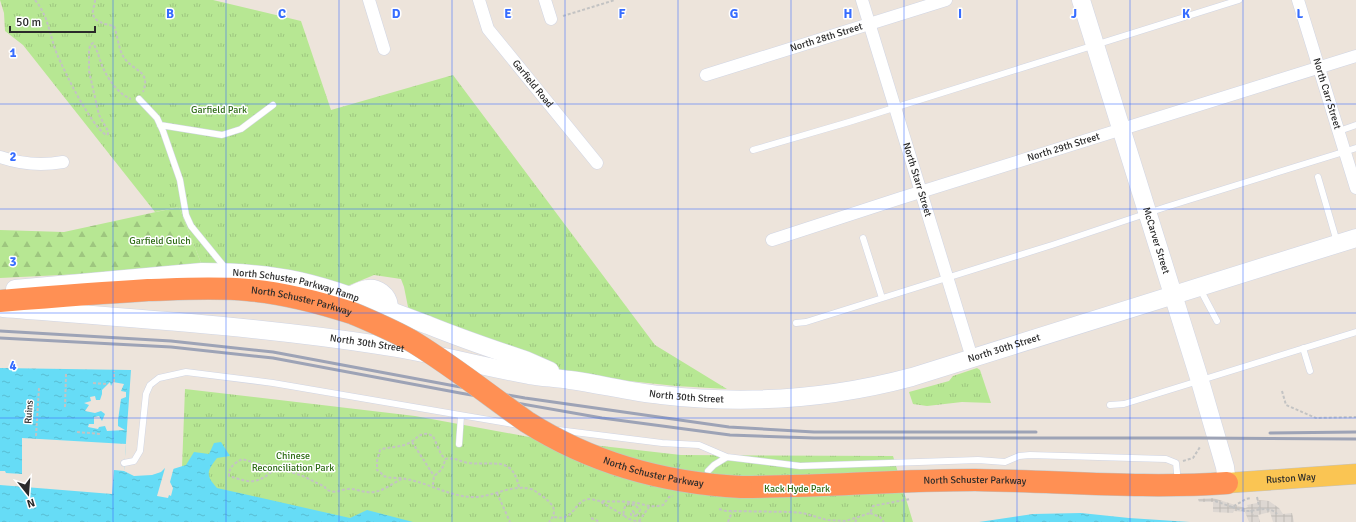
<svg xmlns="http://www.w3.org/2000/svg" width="1356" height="522" viewBox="0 0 1356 522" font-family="Signika,sans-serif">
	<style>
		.forest { fill: url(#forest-firs) }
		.park { fill: url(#park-tufts) }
		.plaza { fill: url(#plaza-grid) }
		.water { fill: url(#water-ripples) }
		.pier { fill: #ede4db }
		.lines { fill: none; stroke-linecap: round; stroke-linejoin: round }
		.lane-casing { stroke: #d0d5e4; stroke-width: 7 }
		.street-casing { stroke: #d0d5e4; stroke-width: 13 }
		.secondary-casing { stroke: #d0d5e4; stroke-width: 19 }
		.primary-casing { stroke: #c3c3c3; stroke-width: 21 }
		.highway-casing { stroke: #c3c3c3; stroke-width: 23 }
		.path { stroke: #c3c3c3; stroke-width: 2; stroke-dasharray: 3 2; stroke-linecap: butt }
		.lane { stroke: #fff; stroke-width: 6 }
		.street { stroke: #fff; stroke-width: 12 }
		.secondary { stroke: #fff; stroke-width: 18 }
		.primary { stroke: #fac553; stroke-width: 20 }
		.highway { stroke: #ff9054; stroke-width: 22 }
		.rail { stroke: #9da3b6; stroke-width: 3 }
		.highway-bridge-casing { stroke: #c3c3c3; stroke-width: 23; stroke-linecap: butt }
		.highway-bridge { stroke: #ff9054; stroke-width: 22 }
		.grid { fill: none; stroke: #366cff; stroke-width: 1; stroke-opacity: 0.55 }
		.labels { text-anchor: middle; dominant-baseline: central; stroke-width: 3; stroke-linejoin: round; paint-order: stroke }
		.street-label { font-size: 10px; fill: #2a2a2a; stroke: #fff }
		.park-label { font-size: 10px; fill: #2e6c15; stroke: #fff }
		.grid-label { font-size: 13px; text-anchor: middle; font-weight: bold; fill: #366cff; stroke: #fff; stroke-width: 3; stroke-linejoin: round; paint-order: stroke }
	</style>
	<defs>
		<pattern id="forest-firs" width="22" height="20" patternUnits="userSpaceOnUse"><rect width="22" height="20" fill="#b7e793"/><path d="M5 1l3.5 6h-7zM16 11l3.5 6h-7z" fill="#9ec67f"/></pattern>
		<pattern id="park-tufts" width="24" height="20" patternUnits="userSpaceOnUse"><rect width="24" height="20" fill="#b7e793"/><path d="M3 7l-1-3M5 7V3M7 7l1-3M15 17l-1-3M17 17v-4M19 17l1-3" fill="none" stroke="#9ec67f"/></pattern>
		<pattern id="plaza-grid" width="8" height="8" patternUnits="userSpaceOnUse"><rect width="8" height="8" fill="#ddd7d2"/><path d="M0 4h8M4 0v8" fill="none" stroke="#beb9b4"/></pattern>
		<pattern id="water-ripples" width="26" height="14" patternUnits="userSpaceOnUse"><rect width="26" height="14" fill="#66dcf6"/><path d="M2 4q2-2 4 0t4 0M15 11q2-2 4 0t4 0" fill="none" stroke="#59bdd3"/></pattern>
	</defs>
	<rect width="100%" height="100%" fill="#ede4db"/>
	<path class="forest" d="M179,207L203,268L0,278V230L64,232Z"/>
	<path class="park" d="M0,0H213L301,21L331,110L453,75L655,345L727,389L676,386L572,375L410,310L408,307L404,287L401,279L374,275L345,287L203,268L179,207L155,212L23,45L5,31L4,13Z
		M977,368L980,370L991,403L962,402L927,406L913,404L909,392L949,381L953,376Z
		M185,389L415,416L540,439L681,455L893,456L913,522H285L181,494Z"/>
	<path class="plaza" d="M1213,498L1245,508L1248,507L1247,505L1257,503V500L1269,501L1279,508L1283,514L1292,513L1294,522H1273L1270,512L1258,515L1260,522H1249L1245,512L1234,511L1233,513L1213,512V502H1199L1198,499Z"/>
	<path class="water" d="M0,368L131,370L124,471L134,476L152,475L161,472L165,468L173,469L186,465L194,452L209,454L214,443L221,442L230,456L217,458C207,471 205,475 217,488L350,518L367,510L413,522H0Z
		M1081,513L1129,518L1190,522H979L1033,514Z"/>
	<path class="pier" d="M110,382L111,386L113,382L124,384L121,391L126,392V397L121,399L118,420V426L125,430L107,431L105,426L99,427L98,429L88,427L89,424H94V417L99,416L102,421L105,414L101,411L95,413L85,411L89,405L84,403L91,401L90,397L95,396L96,400H100L102,394V390Z
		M22,438L126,444L124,471L114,470L112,494L0,485V471H5L6,473L22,474Z
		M174,467L170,482L173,488L171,496L169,495L168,498L157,496L165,468Z"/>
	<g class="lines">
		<g class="lane-casing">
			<path id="lane" d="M139,99L157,118L163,131L180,180L186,215L191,226L227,270
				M160,125L222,135L241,129L273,105
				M1339,131L1356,125
				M753,150L849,122L1239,0
				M1318,177L1337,242
				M863,238L882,298
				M1200,289L1217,321
				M796,323L806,322L1052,245L1166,207L1356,148
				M1303,348L1310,371
				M1110,405L1124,404L1356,332
				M558,430L662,443L699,445L727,457
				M459,444L461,416
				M124,463L134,461L140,451L146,394L150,385L159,378L186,372L273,383L519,425
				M708,471L714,465L727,457L800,466L978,460L1005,462L1019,456L1030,455L1166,459L1176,463L1178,482"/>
		</g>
		<g class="street-casing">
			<g id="street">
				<path d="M369,0L384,49"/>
				<path id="s1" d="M479,0L488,29L597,163"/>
				<path d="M545,0L551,19"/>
				<path id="s2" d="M862,0L972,358"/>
				<path id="s3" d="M1298,0L1356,188"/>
				<path id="s4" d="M706,75L946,0"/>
				<path d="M0,157C20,164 41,166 63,162"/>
				<path id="s5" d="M772,240L901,198L1356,56"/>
			</g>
		</g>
		<g class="secondary-casing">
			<g id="secondary">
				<path id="s6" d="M1081,0L1200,381L1225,467L1227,483"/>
				<path id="s7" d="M15,289L202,272C234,272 267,274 299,281C343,291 385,309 428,325C460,338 492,349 525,360L550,371"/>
				<path d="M349,296C354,294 361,290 367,289C377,287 388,295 389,306C389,310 388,315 388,319"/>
				<path id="s8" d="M3,308C129,318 255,326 379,345C429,352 479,366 529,375C542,377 556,378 570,380C600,384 630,392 661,395C746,405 830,399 912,377L1356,238"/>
			</g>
		</g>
		<g class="primary-casing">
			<g id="primary">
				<path id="s9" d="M1227,483L1356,474"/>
			</g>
		</g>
		<g class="highway-casing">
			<g id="highway">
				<path id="s10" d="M0,301C49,297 99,293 148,290C182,289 215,287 248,290C284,293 318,302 352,313"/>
				<path id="s11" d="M741,487C819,487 897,480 975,480C1058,481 1143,489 1227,483"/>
			</g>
		</g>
		<path class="path" d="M35,0C49,17 49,34 57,54C65,73 90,124 106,135L108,134V131L99,115L89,71V51L90,45L93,43L94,45C97,50 98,54 100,60C105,75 116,93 131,99
			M95,0C95,3 94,6 93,10C91,22 105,24 114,26C118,36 118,50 125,59C135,72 151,71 143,92
			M563,16L615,0
			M114,382V371
			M93,383L106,384
			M1282,391L1286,405L1316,418L1356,417
			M65,407L66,374
			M77,432L101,434
			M36,436L39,388
			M412,442L434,476
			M1183,461L1193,458L1200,447
			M275,469L242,459C234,464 229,466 229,476C251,483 256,485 275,469C286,471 297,473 307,478C313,481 318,484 324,486L327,490C339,494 337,490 348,489C354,488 361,492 367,492C380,494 391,484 402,479
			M433,485L434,476C441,471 444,467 445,459
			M519,487C512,455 494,466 469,463C460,462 456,457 445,459L441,454L433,436C430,435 427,433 424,434C418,435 416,439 411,442C401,448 390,446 380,450L377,461V470C379,471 382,474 384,476C390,479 399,477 406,479C429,483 450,497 474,497C493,497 511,484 531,489C535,490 537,493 541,495C551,503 560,509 549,522
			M497,493L510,522
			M1257,497L1260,510
			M1215,501L1232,507L1246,499L1251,498
			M601,502L625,516
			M1232,507C1238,509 1243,511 1249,511C1259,510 1270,506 1277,514
			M719,509L726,511L792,512L803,513L827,520L846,521L870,513L873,506L910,499
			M1251,510L1253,515
			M633,511L636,516L631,515V512Z
			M870,513L880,517L884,522
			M636,516L639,513L640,510L635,505L629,504L626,505C618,519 632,520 641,522
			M554,517C575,522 573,501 589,499C593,499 597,501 602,501C611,502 620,501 630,502C643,503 649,509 663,505L669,497L673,496
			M591,518L600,522
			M639,521L649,507
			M728,522L732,512
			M855,522L858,517"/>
		<use href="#lane" class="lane"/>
		<use href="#street" class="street"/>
		<use href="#secondary" class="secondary"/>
		<use href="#primary" class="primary"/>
		<use href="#highway" class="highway"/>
		<path class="rail" d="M0,331L171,341L273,352L455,386L525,398L729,427L814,432H1036
			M0,338L171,347L273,358L460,393L602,418L730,435L814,438H1199L1356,439
			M1270,433L1356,432"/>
		<g class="highway-bridge-casing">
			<g id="highway-bridge">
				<path id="s12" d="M352,313C373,322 395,331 415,343C454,367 490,396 527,422C593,464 664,483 741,487"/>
			</g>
		</g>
		<use href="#highway-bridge" class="highway-bridge"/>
	</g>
	<path class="grid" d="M113,0V522M226,0V522M339,0V522M452,0V522M565,0V522M678,0V522M791,0V522M904,0V522M1017,0V522M1130,0V522M1243,0V522M0,104H1356M0,209H1356M0,313H1356M0,418H1356"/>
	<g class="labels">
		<g class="street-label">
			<text stroke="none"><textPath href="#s4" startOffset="126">North 28th Street</textPath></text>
			<text stroke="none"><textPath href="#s1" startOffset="101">Garfield Road</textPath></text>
			<text stroke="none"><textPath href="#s3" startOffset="98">North Carr Street</textPath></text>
			<text stroke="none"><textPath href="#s5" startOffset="306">North 29th Street</textPath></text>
			<text stroke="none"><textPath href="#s2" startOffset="188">North Starr Street</textPath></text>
			<text stroke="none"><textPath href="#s6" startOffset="252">McCarver Street</textPath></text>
			<text stroke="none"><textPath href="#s7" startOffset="283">North Schuster Parkway Ramp</textPath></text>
			<text stroke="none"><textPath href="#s10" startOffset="303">North Schuster Parkway</textPath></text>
			<text stroke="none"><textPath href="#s8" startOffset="366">North 30th Street</textPath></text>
			<text stroke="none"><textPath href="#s8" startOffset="1014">North 30th Street</textPath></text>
			<text stroke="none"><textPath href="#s8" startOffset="690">North 30th Street</textPath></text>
			<text transform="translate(29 412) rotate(-86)">Ruins</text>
			<text stroke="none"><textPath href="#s12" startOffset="344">North Schuster Parkway</textPath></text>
			<text stroke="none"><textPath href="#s9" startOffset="64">Ruston Way</textPath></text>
			<text stroke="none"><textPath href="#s11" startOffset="234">North Schuster Parkway</textPath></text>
		</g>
		<g class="park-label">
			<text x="219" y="110">Garfield Park</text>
			<text x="160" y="241">Garfield Gulch</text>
			<text x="293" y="456">Chinese<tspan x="293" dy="12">Reconciliation Park</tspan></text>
			<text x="797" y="489">Kack Hyde Park</text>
		</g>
	</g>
	<g class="grid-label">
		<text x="170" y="18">B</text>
		<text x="282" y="18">C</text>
		<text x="396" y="18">D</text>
		<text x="508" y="18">E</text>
		<text x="622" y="18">F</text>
		<text x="734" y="18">G</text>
		<text x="848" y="18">H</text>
		<text x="960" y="18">I</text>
		<text x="1074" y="18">J</text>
		<text x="1186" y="18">K</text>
		<text x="1300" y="18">L</text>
		<text x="13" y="57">1</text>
		<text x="13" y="161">2</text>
		<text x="13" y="266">3</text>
		<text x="13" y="370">4</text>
	</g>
	<g transform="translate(28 494) rotate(163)" stroke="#ffffff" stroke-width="3" paint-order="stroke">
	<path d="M0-3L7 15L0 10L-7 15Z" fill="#2a2a2a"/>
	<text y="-6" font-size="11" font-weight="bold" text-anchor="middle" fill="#2a2a2a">N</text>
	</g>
	<path d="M10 26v6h85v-6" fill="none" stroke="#2a2a2a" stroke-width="2"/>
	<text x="16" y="26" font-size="12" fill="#2a2a2a" stroke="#ffffff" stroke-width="3" paint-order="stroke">50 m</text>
</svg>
